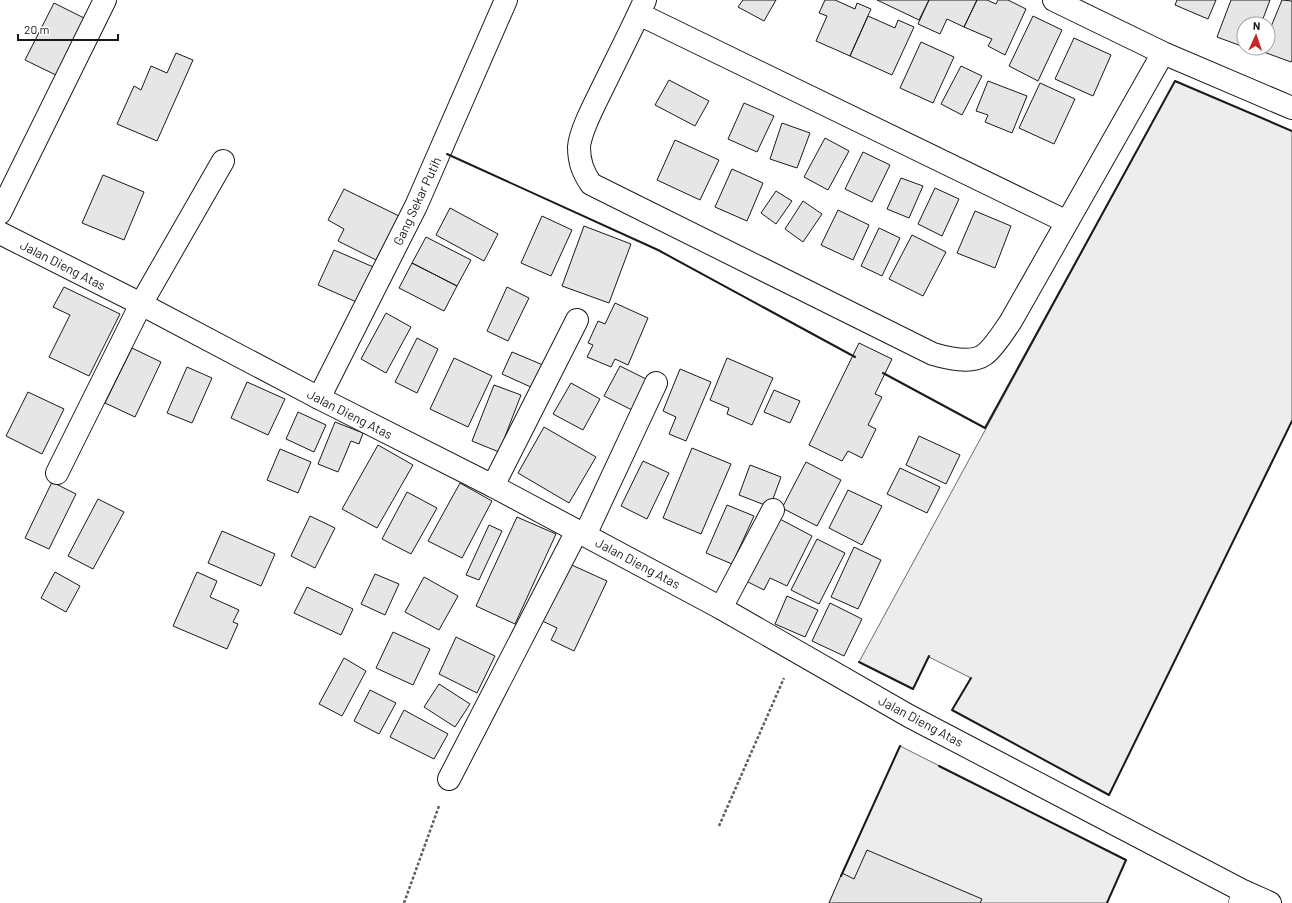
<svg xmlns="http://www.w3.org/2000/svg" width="1292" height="903" viewBox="0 0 1292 903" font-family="Barlow,sans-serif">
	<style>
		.built { fill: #ededed; stroke: #6a6a6a }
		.building { fill: #e6e6e6; stroke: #1a1a1a }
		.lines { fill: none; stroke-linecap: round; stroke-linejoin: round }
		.service-casing { stroke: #1a1a1a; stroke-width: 16 }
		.minor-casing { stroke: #1a1a1a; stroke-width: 24 }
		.tertiary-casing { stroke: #1a1a1a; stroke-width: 24 }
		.path { stroke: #5f5f5f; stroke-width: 2.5; stroke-dasharray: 3 2; stroke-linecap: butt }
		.service { stroke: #fff; stroke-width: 15 }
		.minor { stroke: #fff; stroke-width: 22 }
		.tertiary { stroke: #fff; stroke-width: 22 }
		.wall { stroke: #1a1a1a; stroke-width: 2 }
		.labels { text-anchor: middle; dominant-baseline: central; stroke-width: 3; stroke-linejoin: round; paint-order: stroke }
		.street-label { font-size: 13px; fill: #1a1a1a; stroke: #fff }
	</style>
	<rect width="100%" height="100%" fill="#fff"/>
	<path class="built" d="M1175,81L1292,131V421L1109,795L952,710L971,678L929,657L913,689L859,662Z
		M900,746L1126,860L1107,903H829Z"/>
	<path class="building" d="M743,0H776L764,21L738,7Z
		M825,0H835L855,9L857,3L871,9L850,56L816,41L827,16L819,13Z
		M877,0H929L919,20Z
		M929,0H977L964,27L947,19L940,34L918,24Z
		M977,0H987L996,4L998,0H1008L1026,9L1005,55L988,46L992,39L964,27Z
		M1177,0H1216L1208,19L1175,5Z
		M1231,0H1270L1261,24H1244V47L1217,37Z
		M1282,0L1292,1V60L1291,62L1261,51L1262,48H1268V34Z
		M54,3L88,20L60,77L25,60Z
		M868,16L895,28L898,20L914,27L892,75L850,56Z
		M1033,16L1062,30L1038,81L1009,66Z
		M1074,38L1111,55L1093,96L1055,79Z
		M921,42L954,57L933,103L900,88Z
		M176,53L193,60L157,141L117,124L134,86L141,90L151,66L167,73Z
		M961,66L982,76L962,115L941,104Z
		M669,80L709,101L695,126L655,105Z
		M988,81L1027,96L1012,133L985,122L988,115L976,111Z
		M1040,83L1075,99L1054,144L1019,128Z
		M744,103L774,116L757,152L728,139Z
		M782,123L810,133L797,168L770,159Z
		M825,138L849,151L828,190L804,177Z
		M675,140L719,160L700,200L657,180Z
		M863,152L890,165L872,202L845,189Z
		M732,169L763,183L747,221L715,207Z
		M103,175L144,192L124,240L82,223Z
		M901,178L923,186L909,218L887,209Z
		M935,188L959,199L942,236L918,224Z
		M344,189L399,216L376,260L338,241L344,229L328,220Z
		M776,191L792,201L776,224L761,213Z
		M803,201L822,214L803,242L785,229Z
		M450,208L498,234L484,261L436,235Z
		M838,210L869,225L853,260L821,245Z
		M975,211L1011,226L995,268L957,253Z
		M542,216L572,230L551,276L521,263Z
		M584,226L631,244L609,303L562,286Z
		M879,228L900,238L882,276L861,266Z
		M912,235L946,252L923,296L889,279Z
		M426,237L471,260L457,286L412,263Z
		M334,250L378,269L361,304L318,285Z
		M412,263L457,286L444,311L399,288Z
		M64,287L120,314L89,376L49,357L70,315L53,307Z
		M507,287L529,298L508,341L487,331Z
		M615,303L648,318L628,365L615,359L611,367L587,357L593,345L588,343L598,321L605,324Z
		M386,313L411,327L386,373L361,359Z
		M417,338L438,349L417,393L395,382Z
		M859,343L892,359L875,394L882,397L868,425L876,429L862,458L848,451L842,461L809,445Z
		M132,348L161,362L135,417L105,403Z
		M512,352L543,365L533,388L502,374Z
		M454,358L492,376L468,427L430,409Z
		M727,358L773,378L752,425L727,414L729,408L710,400Z
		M620,366L652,382L636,412L604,396Z
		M187,367L212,378L192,423L167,413Z
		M680,369L711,382L686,441L669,434L676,417L663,411Z
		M247,382L285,399L268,435L231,418Z
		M571,383L600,399L583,430L553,414Z
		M494,385L521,395L499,452L472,441Z
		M774,390L800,401L790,423L764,412Z
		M28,392L64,409L42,454L6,436Z
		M298,412L326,425L314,452L286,439Z
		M335,422L363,433L359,444L351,441L338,472L318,464Z
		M544,427L596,457L569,503L518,473Z
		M919,436L960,455L946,484L906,465Z
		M378,445L413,465L377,528L342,509Z
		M692,448L731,464L701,534L663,518Z
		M280,449L311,462L298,493L267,480Z
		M643,461L669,473L647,519L621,506Z
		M806,462L841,480L817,526L782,508Z
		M750,465L781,477L770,507L739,495Z
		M900,468L940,487L927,513L887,494Z
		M52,482L76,494L49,549L25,538Z
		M460,483L492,501L462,558L428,541Z
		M848,490L882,506L862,545L829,528Z
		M407,492L437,508L411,554L382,539Z
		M98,499L124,512L93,569L68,556Z
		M727,505L754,516L732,564L706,553Z
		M310,516L335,528L315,568L291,556Z
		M517,517L556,534L515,624L476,606Z
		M776,517L812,536L787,586L770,578L764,590L744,580Z
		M489,525L502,531L479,580L466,575Z
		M222,531L275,554L261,586L208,563Z
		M817,539L845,553L819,604L791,590Z
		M854,547L881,560L858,609L831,597Z
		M563,561L607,581L574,651L551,640L557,628L536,618Z
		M55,572L80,586L66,612L41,598Z
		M197,572L217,581L210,597L239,610L233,622L238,624L227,649L173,626Z
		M375,574L399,584L385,615L361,604Z
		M424,577L458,596L439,630L405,612Z
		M307,587L353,609L341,635L294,613Z
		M787,596L818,610L805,637L775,624Z
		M830,603L862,619L844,656L812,641Z
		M393,632L430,649L413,685L376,668Z
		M456,637L495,656L477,693L439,674Z
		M344,658L366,671L342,716L319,704Z
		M439,684L470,704L455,727L424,707Z
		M370,690L396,703L379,734L354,721Z
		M404,710L448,734L434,759L390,737Z
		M867,850L982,899L980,903H829L842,873L854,879Z"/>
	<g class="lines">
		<g class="service-casing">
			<path id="service" d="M1236,903L1241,890"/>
		</g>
		<g class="minor-casing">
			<path id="minor" d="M645,0C631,31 616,60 601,91C594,105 580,132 579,147C579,162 583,172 591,184L933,354C947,358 971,364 984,355C993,349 1005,330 1011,321L1163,53
				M1054,0L1163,53L1292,108
				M639,14L1067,222
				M0,213L105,0
				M319,398L416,206L506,0
				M57,473L141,304L223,161
				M493,486L577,320
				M585,535L656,383
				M721,608L773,510
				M449,779L577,531"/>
		</g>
		<g class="tertiary-casing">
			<path id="tertiary" d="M0,233L141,304L319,398L493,486L721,608L909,716L1241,890L1270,903"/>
		</g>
		<path class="path" d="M719,826L784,678
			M404,903L439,806"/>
		<use href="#service" class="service"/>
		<use href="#minor" class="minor"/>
		<use href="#tertiary" class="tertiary"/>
		<path class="wall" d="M447,154L658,250L855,357
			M883,373L985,428L1175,81L1292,131
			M859,662L913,689L929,656
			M971,678L952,710L1109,795L1292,421
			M939,766L1126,860L1107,903
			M841,876L900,746"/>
	</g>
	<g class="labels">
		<g class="street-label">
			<text transform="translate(417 201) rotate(-65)">Gang Sekar Putih</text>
			<text transform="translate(63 265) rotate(27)">Jalan Dieng Atas</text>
			<text transform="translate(350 414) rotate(27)">Jalan Dieng Atas</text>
			<text transform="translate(638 563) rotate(28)">Jalan Dieng Atas</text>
			<text transform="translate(921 721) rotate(28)">Jalan Dieng Atas</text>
		</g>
	</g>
	<g transform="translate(1256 36) rotate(3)"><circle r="19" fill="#ffffff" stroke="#a3a3a3"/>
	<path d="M0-3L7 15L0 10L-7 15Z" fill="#c62828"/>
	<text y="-6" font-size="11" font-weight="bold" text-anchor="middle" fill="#1a1a1a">N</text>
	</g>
	<path d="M18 34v6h100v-6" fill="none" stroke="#1a1a1a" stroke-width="2"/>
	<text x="24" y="34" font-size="12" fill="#1a1a1a" stroke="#ffffff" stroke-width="3" paint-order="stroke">20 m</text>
</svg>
